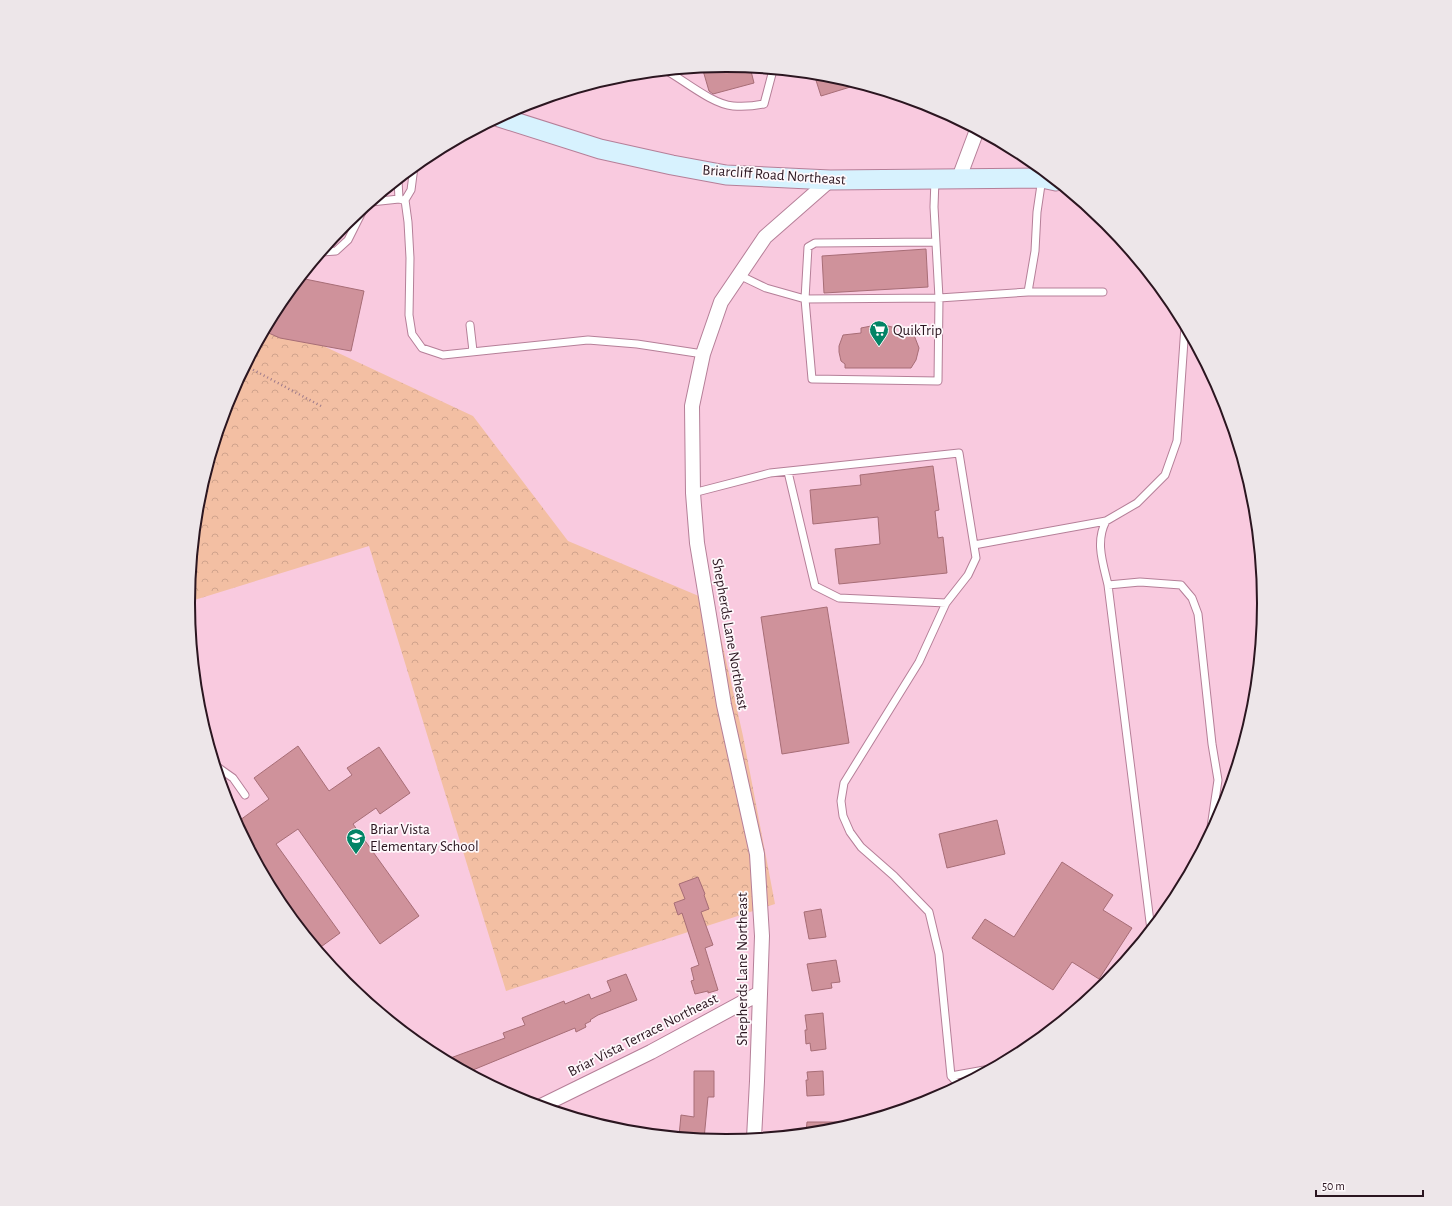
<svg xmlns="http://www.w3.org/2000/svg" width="1452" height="1206" viewBox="0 0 1452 1206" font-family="'Alegreya Sans',sans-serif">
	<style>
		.forest { fill: url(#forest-crowns) }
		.building { fill: #cf929b; stroke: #a76d76 }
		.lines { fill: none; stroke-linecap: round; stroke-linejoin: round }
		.lane-casing { stroke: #b57f98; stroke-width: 9 }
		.street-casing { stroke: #b57f98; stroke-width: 16 }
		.secondary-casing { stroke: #b57f98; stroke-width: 21 }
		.path { stroke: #9e7a8a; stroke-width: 2.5; stroke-dasharray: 1 3; stroke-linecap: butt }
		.lane { stroke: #fff; stroke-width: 7 }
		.street { stroke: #fff; stroke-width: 14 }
		.secondary { stroke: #d7f2fe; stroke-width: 19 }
		.rail-casing { stroke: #755765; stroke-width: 4.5 }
		.rail { stroke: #fef8fb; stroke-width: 3; stroke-dasharray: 9; stroke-linecap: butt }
		.labels { text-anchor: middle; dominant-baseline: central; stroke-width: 3.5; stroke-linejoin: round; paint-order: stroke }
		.street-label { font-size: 15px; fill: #2b1620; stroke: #fef8fb }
		.poi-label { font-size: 15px; fill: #2b1620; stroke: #fef8fb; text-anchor: start }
		.rim { fill: none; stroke: #2b1620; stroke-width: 2 }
	</style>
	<defs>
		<pattern id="forest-crowns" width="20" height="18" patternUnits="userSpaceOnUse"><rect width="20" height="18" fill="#f3bfa3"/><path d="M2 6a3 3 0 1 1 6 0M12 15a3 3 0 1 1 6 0" fill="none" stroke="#d0a38c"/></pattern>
	</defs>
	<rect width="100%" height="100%" fill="#f9cadf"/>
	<path class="forest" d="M270,321L473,416L568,541L713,602L743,736L775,904L506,991L369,546L188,602L198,498L229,397Z"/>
	<path class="building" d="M726,65L750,67L754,83L713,94L709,91L702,67Z
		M814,74L831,75L860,84L821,96Z
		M926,249L928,287L824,293L822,256Z
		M300,278L364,291L351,351L280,338L264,331L279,304Z
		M884,325L896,328V333L914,335L919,348L916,360L911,368H845V364L841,361L839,352V346L843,335L861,333V328L871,326Z
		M933,466L939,510L935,511L938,538L943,537L947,573L839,584L835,549L880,544L878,517L813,524L810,490L861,485L860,475Z
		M827,607L849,743L782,754L761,617Z
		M298,746L329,791L352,775L347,768L379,747L410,793L380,814L376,808L353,824L419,916L380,944L298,829L276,844L340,933L318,949L279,902L236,823L269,799L254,778Z
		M997,820L1005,854L947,868L939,834Z
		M1062,862L1113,895L1103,910L1132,928L1099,979L1072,962L1053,990L972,938L985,919L1014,937Z
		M698,877L705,894L704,895L709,909L701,912L713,945L705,948L718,990L708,993V991L695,994L691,981L694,980L691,968L699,965L682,913L678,915L674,903L685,899L679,884Z
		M821,909L826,937L809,939L804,912Z
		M836,960L840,982L831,983L832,988L812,991L807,964Z
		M626,974L637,1000L598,1015L590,1020L591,1021L585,1024L586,1027L576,1032L575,1028L468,1072L445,1060L505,1038L503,1033L525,1025L522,1018L564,1001L565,1004L589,994L591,999L611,991L607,981Z
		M823,1013L826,1049L811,1051L810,1043L806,1044L805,1030H807L805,1015Z
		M694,1071H714V1097H708L704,1139L679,1136L681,1115L694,1117Z
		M823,1071L824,1095L807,1096L806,1080H808L807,1072Z
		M807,1122H840V1128L831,1131L806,1133Z"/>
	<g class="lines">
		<g class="lane-casing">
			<path id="lane" d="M667,71C685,81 712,104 733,106C744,107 754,106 764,104L773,70
				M414,167L411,190L405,200L408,222L410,258L409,315L412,334L422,348L443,355L588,340L637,344L703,354
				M1042,178L1037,212L1035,251L1028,292H1103
				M398,180L399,199L403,200
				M371,202L399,199
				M936,242L815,243L808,247L805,299L812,379L938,381L939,298L1028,292
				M322,252L336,251L348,240L365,206
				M739,275L766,288L805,299L939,298L934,207L935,179
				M470,325L473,351
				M788,472L815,586L839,598L946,603
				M693,493L770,473L959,453L976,558L968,575L946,603L919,662L844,783L841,801L843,816L850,832L861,847L894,876L929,912L939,954L951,1076L959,1085
				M1106,521C1095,542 1103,563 1108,585L1140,582L1181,585L1192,598L1198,614L1212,744L1218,780L1210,834
				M974,545L1106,521L1137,503L1165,475L1177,441L1185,326
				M1108,585L1151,930
				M216,766L233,778L245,795
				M951,1076L990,1069"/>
		</g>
		<g class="street-casing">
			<path id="street" d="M959,178L977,130
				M541,1106L651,1052L760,993
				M754,1138L757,1081L762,936L757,854L724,705L697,543L693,493L692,406L703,354L721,302L765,237L830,180"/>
		</g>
		<g class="secondary-casing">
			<path id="secondary" d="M499,117L600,149L672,165L726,175L830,180L1042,178L1056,181"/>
		</g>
		<path class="path" d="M246,366L321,406"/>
		<use href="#lane" class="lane"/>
		<use href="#street" class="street"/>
		<use href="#secondary" class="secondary"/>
		<g class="rail-casing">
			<path id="rail" d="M1258,537L1260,643"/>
		</g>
		<use href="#rail" class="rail"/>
	</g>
	<defs>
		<g id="supermarket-pin" transform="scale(1)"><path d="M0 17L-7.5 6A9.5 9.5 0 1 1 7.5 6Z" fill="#038466" stroke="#fef8fb"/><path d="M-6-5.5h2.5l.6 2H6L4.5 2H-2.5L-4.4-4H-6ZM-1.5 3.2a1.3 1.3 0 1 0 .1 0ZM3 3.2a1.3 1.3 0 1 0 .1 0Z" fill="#fff"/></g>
		<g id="school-pin" transform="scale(1)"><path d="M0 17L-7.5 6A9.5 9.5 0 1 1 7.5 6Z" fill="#038466" stroke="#fef8fb"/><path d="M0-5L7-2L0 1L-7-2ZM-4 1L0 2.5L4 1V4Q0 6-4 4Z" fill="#fff"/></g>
	</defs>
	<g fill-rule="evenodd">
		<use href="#supermarket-pin" x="879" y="330"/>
		<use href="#school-pin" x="356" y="838"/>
	</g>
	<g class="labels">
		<g class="street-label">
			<text transform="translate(774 175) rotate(4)">Briarcliff Road Northeast</text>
			<text transform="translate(730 634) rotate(80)">Shepherds Lane Northeast</text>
			<text transform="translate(742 969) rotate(-90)">Shepherds Lane Northeast</text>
			<text transform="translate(643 1035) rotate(-27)">Briar Vista Terrace Northeast</text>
		</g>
		<g class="poi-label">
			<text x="893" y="330">QuikTrip</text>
			<text x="370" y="829">Briar Vista<tspan x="370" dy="17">Elementary School</tspan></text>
		</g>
	</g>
	<path d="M0 0H1452V1206H0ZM195 603a531 531 0 1 1 1062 0a531 531 0 1 1-1062 0Z" fill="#ede6e9" fill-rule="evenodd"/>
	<path class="rim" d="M195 603a531 531 0 1 1 1062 0a531 531 0 1 1-1062 0Z"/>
	<path d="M1316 1190v6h107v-6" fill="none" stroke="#2b1620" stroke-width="2"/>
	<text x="1322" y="1190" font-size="12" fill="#2b1620" stroke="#fef8fb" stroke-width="3" paint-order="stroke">50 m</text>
</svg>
